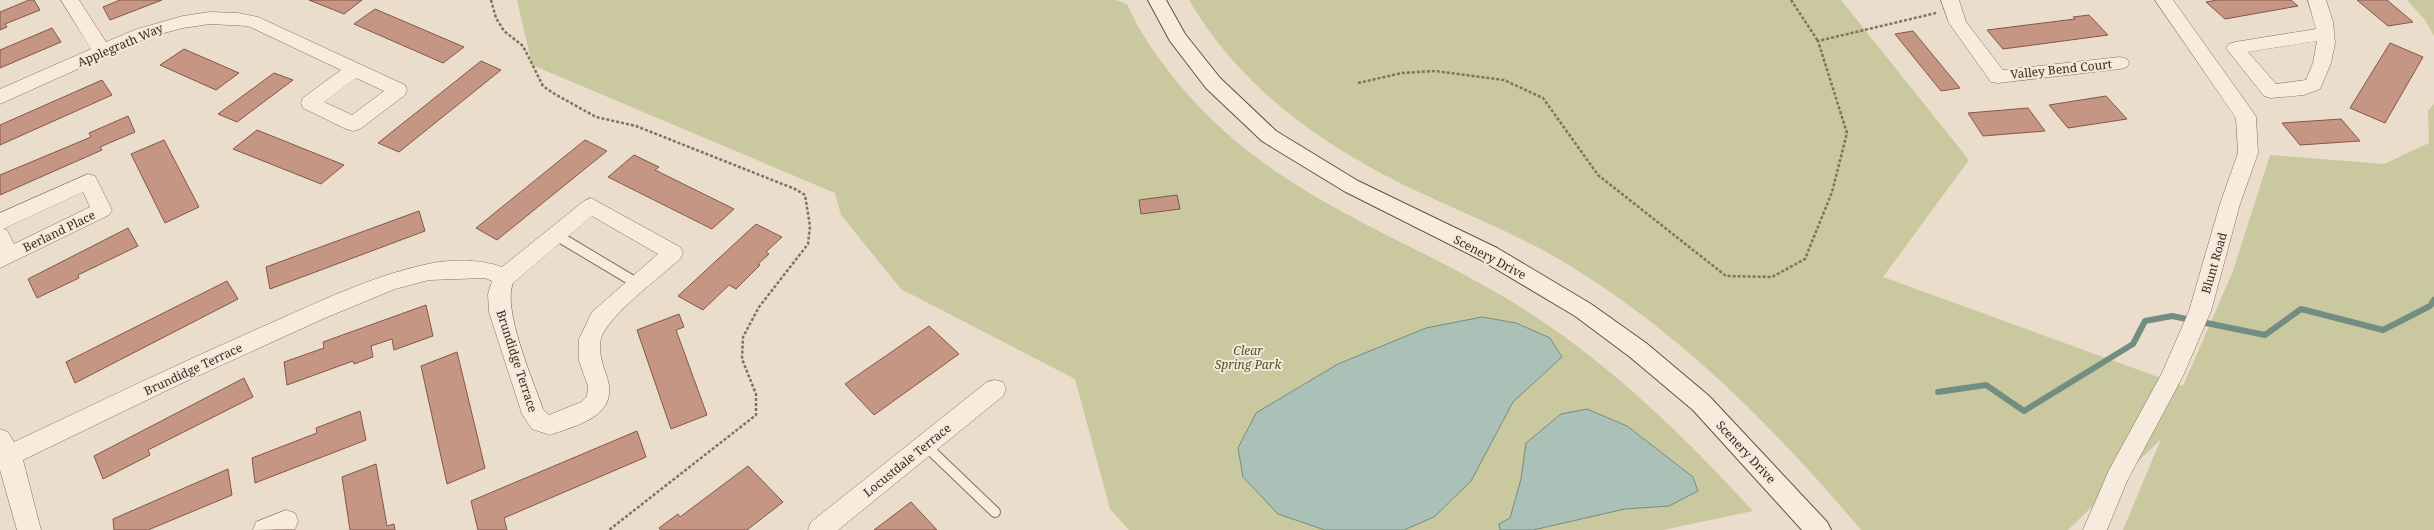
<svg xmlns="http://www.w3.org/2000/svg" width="2434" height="530" viewBox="0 0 2434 530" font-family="'Noto Serif',serif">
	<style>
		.green { fill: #c9c89f }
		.water { fill: #abc0b7; stroke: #728e83 }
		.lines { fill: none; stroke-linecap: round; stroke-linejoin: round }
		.stream { stroke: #728e83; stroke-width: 6 }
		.building { fill: #c69684; stroke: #845748 }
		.lane-casing { stroke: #876f60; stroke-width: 12 }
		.street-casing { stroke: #876f60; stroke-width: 1 }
		.secondary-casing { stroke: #695043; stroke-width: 2 }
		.path { stroke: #876f60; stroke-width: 2.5; stroke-dasharray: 3 2; stroke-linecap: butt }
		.lane { stroke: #f6ebdd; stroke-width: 10 }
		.street { fill: #f6ebdd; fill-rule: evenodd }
		.secondary { fill: #f6ebdd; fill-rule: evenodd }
		.labels { text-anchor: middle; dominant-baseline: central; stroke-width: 4; stroke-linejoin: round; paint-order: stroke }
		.street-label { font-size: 12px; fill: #392a22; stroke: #f3e8da }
		.park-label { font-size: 12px; font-style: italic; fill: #4f532b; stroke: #f3e8da }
	</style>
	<rect width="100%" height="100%" fill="#ebddcb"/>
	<path class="green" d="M517,0H1115L1127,4C1140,34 1158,58 1178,83C1278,204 1409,234 1533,315C1616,370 1686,438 1753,511L1663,530H1129L1110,509L1075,379L901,289L841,215L835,193L532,65Z
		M1189,0H1841L1969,160L1883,277L2183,386L2233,271L2270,155L2384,164L2429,143L2428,111L2434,104V530H2123L2161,439L2068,530H1861C1779,433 1690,342 1583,274C1533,241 1477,219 1423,194C1329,150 1242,91 1189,0Z
		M2407,0H2434V36L2425,20Z"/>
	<path class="water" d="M1482,317L1516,323L1550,338L1562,357L1513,402L1471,481L1434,517L1404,530H1325L1278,514L1243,477L1238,448L1256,413L1338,364L1426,328Z
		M1587,409L1627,426L1693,477L1698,491L1669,506L1625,509L1533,530H1500L1499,524L1510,518L1521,479L1526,443L1561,414Z"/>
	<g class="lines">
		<path class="stream" d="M1938,392L1986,385L2024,411L2133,344L2145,321L2172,316L2265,335L2301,309L2383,330L2430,306L2434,300"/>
	</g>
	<path class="building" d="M29,0H34L40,10L5,24L7,27L0,30V12Z
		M120,0H162L110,20L103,7Z
		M309,0H362L344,14Z
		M2217,0H2291L2298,6L2225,19L2206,2Z
		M2357,0H2387L2413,22L2388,26Z
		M375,9L464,47L443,63L354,24Z
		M2089,15L2108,35L2003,49L1987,30L2075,19L2073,17Z
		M52,28L61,42L0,68V50Z
		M1913,31L1960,88L1941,91L1895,34Z
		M2390,43L2423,57L2385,123L2350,108Z
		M184,49L239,73L216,90L160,65Z
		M481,61L501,70L399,152L378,143Z
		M274,73L293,80L237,122L218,114Z
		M102,80L112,95L0,145V125Z
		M2106,96L2127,119L2068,128L2049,105Z
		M2028,108L2045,131L1983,136L1968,113Z
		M128,116L135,132L100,147L102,150L0,195V175L91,137L89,133Z
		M2341,119L2360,141L2300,145L2282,123Z
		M257,130L344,165L321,184L233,149Z
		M164,140L199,207L165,223L131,154Z
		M585,140L607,151L497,240L476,228Z
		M634,155L659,167L655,170L734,209L712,229L608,177Z
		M1177,195L1180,209L1141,214L1139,200Z
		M419,211L425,231L270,289L266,267Z
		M756,224L782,237L766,252L769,254L758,264L760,265L736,289L729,285L703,310L678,296Z
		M128,228L138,246L78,275L79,278L37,298L28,279Z
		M227,281L238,299L75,383L66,362Z
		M426,305L433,336L394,350L392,339L371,346L373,357L354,364L353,361L287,385L284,362L324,348L323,342Z
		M679,314L684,327L676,330L707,415L671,429L637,330Z
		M929,326L959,354L874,415L845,384Z
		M457,352L485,468L447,484L421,366Z
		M244,378L253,397L148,450L150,455L103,479L94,456Z
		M360,411L366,440L255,483L252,458L317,433L316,428Z
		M637,431L646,457L504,518L507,530H478L471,501Z
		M376,464L387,526L394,524L395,530H350L342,477Z
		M748,466L783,502L747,530H661L659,528L678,514L680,517Z
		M228,469L232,495L148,530H114L113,519Z
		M911,502L937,530H874Z"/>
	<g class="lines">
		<g class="lane-casing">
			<path id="lane" d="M556,235L638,284
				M925,445L995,512"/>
		</g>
		<g class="street-casing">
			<path id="street" d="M61,0H79L106,42L137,29L183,16L210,12L238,13L258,17L405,85L407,90L405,95L360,129L353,131L346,129L303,108L301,103L303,98L341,70L248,26L210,24L183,28L149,37L0,104V89L91,49ZM356,78L384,91L352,115L324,102Z
				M1941,0H1959L1966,22L2003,70L2120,57L2127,59L2129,63L2127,67L2120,69L1998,83L1991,82L1949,23Z
				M2155,0H2173L2253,112L2256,117L2258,153L2240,204L2211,311L2183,376L2127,481L2107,530H2083L2109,470L2162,373L2189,311L2220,204L2238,153L2236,118Z
				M2308,0H2326L2333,22L2335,43L2331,63L2320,89L2304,95L2271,98L2264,96L2226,48L2229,44L2235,42L2316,29ZM2317,41L2313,63L2306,80L2276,84L2248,52Z
				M88,174L95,176L112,210L109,215L0,268V213ZM83,192L90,207L14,244L7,230L3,229Z
				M591,198L680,247L683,253L680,259C661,276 608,316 601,338C598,349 602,363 606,374C621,415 581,424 550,435L532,429L522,414L489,312L488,294L492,281L485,278L429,280L395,289L325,318L180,384L23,460L41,530H17L0,470V429L8,432L14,442C97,403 180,363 264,326C317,303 371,276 428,264C451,259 480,259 502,267L584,201ZM592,216L658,254L592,312L579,339V361L588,386L587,396L581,402L549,415L543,409C533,380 502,309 513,283Z
				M995,380L1003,382L1006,389L1003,396L838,530H808L811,522L987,382Z
				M286,510L295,513L298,521L295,529L253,530L256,522Z"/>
		</g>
		<g class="secondary-casing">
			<path id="secondary" d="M1148,0H1166L1185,34L1220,78L1276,131L1358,181L1497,248L1591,304L1646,343L1709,396L1827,522L1831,530H1802L1693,410L1630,357L1575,316L1481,260L1344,191L1262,141L1206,88L1170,41Z"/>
		</g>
		<path class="path" d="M491,0L496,18L504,31L523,46L543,86L553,93L596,117L636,126L795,189L805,195L810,226L808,244L759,307L743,337L742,359L756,394V415L609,530
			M1791,0L1818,41
			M1358,83L1402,73L1435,71L1504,80L1543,98L1598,175L1726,276L1772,277L1805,259L1832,192L1847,133L1818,41L1936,13"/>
		<use href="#lane" class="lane"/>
		<use href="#street" class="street"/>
		<use href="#secondary" class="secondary"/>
	</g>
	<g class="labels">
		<g class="street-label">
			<text transform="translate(120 45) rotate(-23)">Applegrath Way</text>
			<text transform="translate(2061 69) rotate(-6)">Valley Bend Court</text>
			<text transform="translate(59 231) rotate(-26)">Berland Place</text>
			<text transform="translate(1490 257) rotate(28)">Scenery Drive</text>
			<text transform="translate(2214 263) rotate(-74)">Blunt Road</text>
			<text transform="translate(517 361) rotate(72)">Brundidge Terrace</text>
			<text transform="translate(193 369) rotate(-25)">Brundidge Terrace</text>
			<text transform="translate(1746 452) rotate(47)">Scenery Drive</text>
			<text transform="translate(907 460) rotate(-39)">Locustdale Terrace</text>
		</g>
		<g class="park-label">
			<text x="1248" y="350">Clear<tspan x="1248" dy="14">Spring Park</tspan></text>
		</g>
	</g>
</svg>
